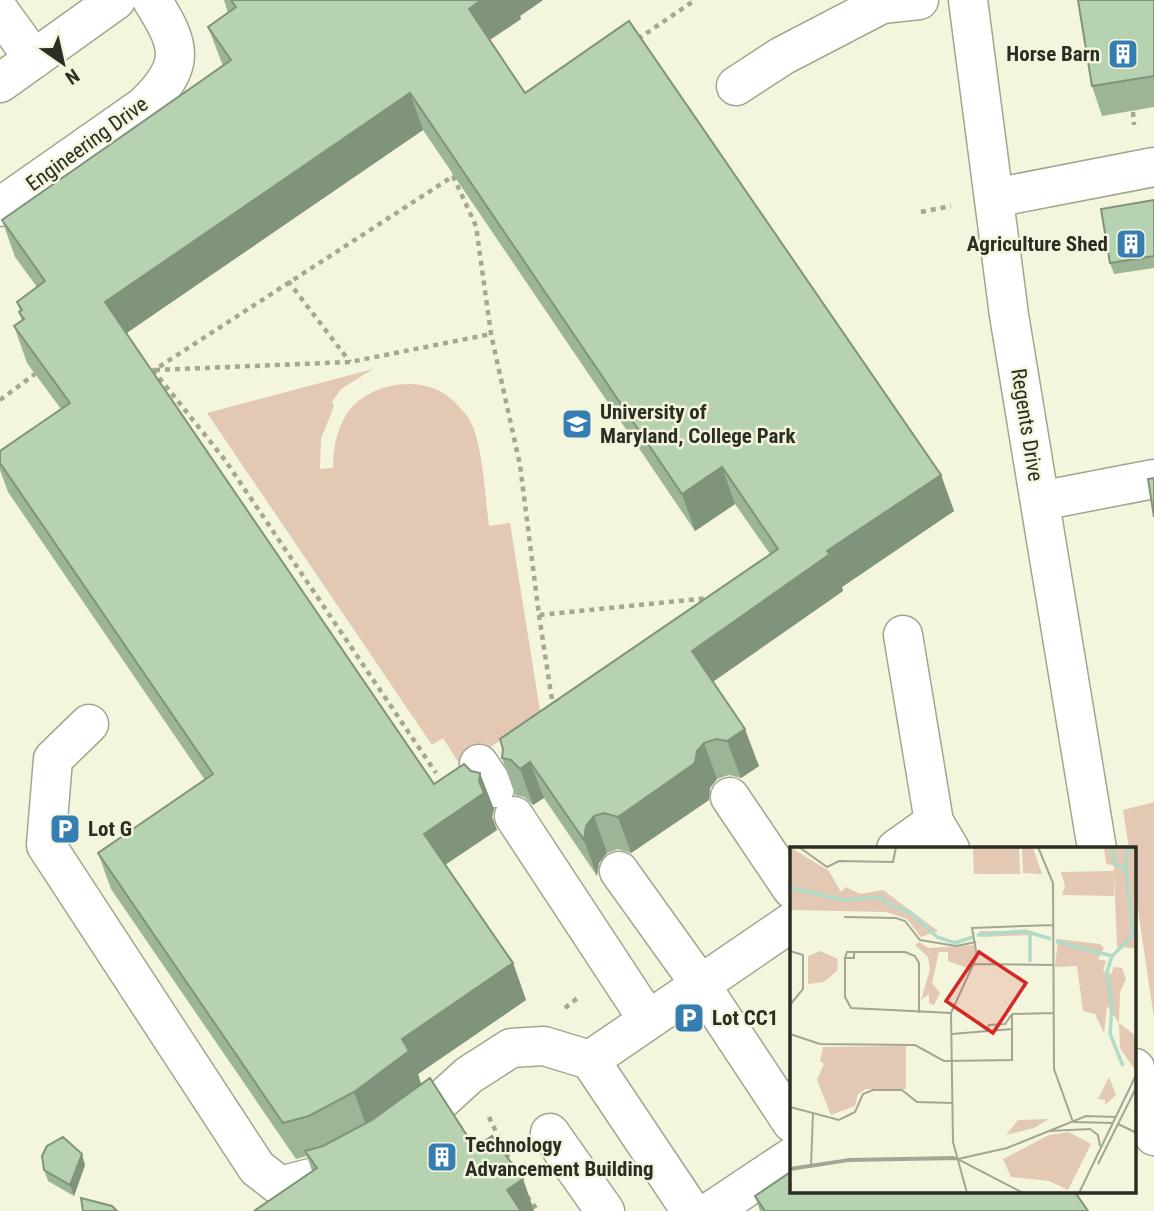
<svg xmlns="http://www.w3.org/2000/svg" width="1154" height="1211" viewBox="0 0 1154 1211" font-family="'Roboto Condensed',sans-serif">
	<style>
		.green { fill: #e3c9b4 }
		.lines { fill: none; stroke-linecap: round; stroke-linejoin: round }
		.minor-casing { stroke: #a3a68e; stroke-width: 41 }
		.path { stroke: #a5a794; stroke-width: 4.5; stroke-dasharray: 5 5; stroke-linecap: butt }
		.minor { stroke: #fff; stroke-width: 38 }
		.wall { fill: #9db597 }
		.shaded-wall { fill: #80937b }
		.building { fill: #b7d2b0; stroke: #80937b; stroke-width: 2 }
		.labels { text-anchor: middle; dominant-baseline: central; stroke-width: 5; stroke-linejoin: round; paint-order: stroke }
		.poi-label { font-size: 21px; font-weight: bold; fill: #2c2d23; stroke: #f3f6dc; text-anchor: start }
		.street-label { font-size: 21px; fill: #2c2d23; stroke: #f3f6dc }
		.inset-river { fill: none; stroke: #afdbc7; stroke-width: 3.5 }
		.inset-road { fill: none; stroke: #a3a692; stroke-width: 2 }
		.view { fill: #d62828; fill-opacity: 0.15; stroke: #d62828; stroke-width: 3.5 }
		.inset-edge { fill: none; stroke: #2c2d23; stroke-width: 3.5 }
	</style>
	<rect width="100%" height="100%" fill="#f3f6dc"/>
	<path class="green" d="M373,369L341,389L332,402L334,406L321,439L320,469L333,468C333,451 336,432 345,417C360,389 401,378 430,387C445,391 458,404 467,416C483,437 485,498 489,526L510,523L541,717L510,733L462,768L443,738L432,745L207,413Z
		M1154,802V1018L1135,890V849H1129L1123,810Z"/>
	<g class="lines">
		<g class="minor-casing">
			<path id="minor" d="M968,0L1009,315L1097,849
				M0,12L34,59
				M0,83L116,0
				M736,86L782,56L882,4L919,0
				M994,198L1154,167
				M0,207L144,106C187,65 181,46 152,0
				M1040,501L1154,479
				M903,635L934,822L950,849
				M89,724L53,759L46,845L257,1168L280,1186L330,1173L344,1165
				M479,764L495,788
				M730,797L792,889
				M514,816L648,1020
				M896,849L934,822
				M619,871L700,984L792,1123
				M1135,1068L1141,1106L1154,1136
				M401,1131L437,1104L469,1075L511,1048L544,1046L590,1060
				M550,1133L605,1211
				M691,1211L590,1060L792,922
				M711,1211L792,1157"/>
		</g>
		<path class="path" d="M638,39L695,0
			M1133,112L1134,125
			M453,176L476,226L491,334L520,465L539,615L708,598
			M921,212L951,206
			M288,281L350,362
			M153,370L225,460L436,773
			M155,370L350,362L491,334
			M151,372L455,175
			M0,400L35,374
			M539,615L553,707
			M565,1008L580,996
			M489,1117L511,1163
			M527,1196L538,1211"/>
		<use href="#minor" class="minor"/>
	</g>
	<path class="wall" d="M224,0H543L520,16L521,19L490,40L525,93L941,475L954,511L842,587L843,591L713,682L759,766L741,778L729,775L717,779L710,788L709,800L631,853L618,849L607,853L599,863L597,876L544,798L533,805L524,797L515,795L502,758L770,554L735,504L695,531L423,130L126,333L434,784L494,809L492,817L497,830L445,865L513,963L526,1000L418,1074L421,1084L475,1148L523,1179L534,1211H254L312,1171L307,1156L296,1159L111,889L98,853L205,780L8,492L0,470V451L61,409L27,363L14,326L22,321L19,312L20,311L17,302L37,287L15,257L2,220L223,66L208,27L228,13Z
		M1154,0V107L1102,116L1092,86Z
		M1154,200V268L1114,274L1110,263Z
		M85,1165L74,1196L48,1181L44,1170Z
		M755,1196L1088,1211H760Z"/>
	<path class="shaded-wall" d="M481,0H543L520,16L521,19L482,45L469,9Z
		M410,93L423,130L118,339L105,302Z
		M722,467L735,504L695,531L682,494Z
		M941,475L954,511L842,587L843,591L705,687L692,651L827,551Z
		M745,729L759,766L741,778L727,741Z
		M704,743L717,779L710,788L709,800L631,853L618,817L697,751Z
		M530,762L544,798L533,805L520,769Z
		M480,773L494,809L492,817L497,830L437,870L424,834L479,781Z
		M594,816L607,853L599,863L597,876L584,840L586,826Z
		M513,963L526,1000L418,1074L422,1088L367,1128L354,1092L402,1039Z
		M82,1154L85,1165L74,1196L70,1185Z
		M523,1179L534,1211H514L507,1190Z"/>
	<path class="building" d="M231,0H481L469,9L525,93L629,21L941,475L827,551L830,554L692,651L745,729L727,741L716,739L704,743L697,751L695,763L618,817L604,813L594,816L586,826L584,840L530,762L520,769L511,760L502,758L503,749L500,739L778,549L722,467L682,494L410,93L105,302L434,784L464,764L471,771L480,773L479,781L484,793L424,834L513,963L402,1039L409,1051L354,1092L309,1116L283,1123L98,853L213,774L0,463V451L70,403L14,326L24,319L19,312L22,310L17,302L45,281L2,220L231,60L208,27L236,7Z
		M1078,0H1154V76L1092,86Z
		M1154,200V256L1110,263L1101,209Z
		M1154,478V517L1148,479Z
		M430,1078L475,1148L492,1136L523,1179L507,1190L521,1211H254L317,1168L305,1151L323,1146L372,1120Z
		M63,1137L82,1154L70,1185L44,1170L42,1156L47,1146Z
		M792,1171V1192H1075L1088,1211H765L755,1196Z
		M81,1198L112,1206L117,1211H83Z"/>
	<defs>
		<g id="building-square" transform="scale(1.575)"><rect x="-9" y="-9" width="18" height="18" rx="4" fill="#357eb2" stroke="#f3f6dc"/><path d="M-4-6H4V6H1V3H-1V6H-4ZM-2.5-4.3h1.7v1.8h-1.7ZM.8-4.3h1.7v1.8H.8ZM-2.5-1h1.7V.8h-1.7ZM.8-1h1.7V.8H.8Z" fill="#fff"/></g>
		<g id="university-square" transform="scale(1.575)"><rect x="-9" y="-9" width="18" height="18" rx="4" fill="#357eb2" stroke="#f3f6dc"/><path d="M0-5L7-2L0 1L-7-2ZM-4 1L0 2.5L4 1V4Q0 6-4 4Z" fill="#fff"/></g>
		<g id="parking-square" transform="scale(1.575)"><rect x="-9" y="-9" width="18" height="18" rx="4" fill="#357eb2" stroke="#f3f6dc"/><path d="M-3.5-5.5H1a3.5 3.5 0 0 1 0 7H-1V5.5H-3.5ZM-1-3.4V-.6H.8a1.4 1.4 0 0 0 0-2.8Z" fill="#fff"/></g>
	</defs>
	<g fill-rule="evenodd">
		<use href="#building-square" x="1123" y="54"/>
		<use href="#building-square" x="1131" y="244"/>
		<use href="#university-square" x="577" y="424"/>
		<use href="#parking-square" x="65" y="829"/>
		<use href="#parking-square" x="689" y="1018"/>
		<use href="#building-square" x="442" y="1157"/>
	</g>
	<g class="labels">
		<g class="poi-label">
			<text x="1100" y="54" text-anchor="end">Horse Barn</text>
			<text x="1108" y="244" text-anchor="end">Agriculture Shed</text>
			<text x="600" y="412">University of<tspan x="600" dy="24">Maryland, College Park</tspan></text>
			<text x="88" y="829">Lot G</text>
			<text x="712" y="1018">Lot CC1</text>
			<text x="465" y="1145">Technology<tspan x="465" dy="24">Advancement Building</tspan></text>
		</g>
		<g class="street-label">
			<text transform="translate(87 144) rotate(-36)">Engineering Drive</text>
			<text transform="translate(1027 425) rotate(81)">Regents Drive</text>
		</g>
	</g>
	<g transform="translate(790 847)">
		<rect width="346" height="346" fill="#f3f6dc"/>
		<path d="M0,0L39,24L51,45L56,40L70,47L93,43L148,84L131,90L117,72L96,65L1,63ZM183,0H229L230,27H184ZM232,0L243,1L252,27L233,26ZM314,0H346V101L327,100L324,26V49L272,48L275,39L271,25L324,24V19L316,16ZM189,84H242V88L192,90ZM268,92L310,97L314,101L308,112L316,114L313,124L321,127L324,120L332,121L336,132L330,145L329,176L346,189L345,223L330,201L329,176L317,159L314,186L305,167L293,164L287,119L265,120ZM129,95L139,101L184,98L186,107L180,122L158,114V105H149L142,136L150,146L144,158L139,156V147L131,153L140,122L138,110L125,98ZM30,104L48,112L47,124L34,135L18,137V109ZM116,199V242H76L68,247L65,259L41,268L27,233L34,217L30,214L33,200ZM319,230L326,248L315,258V253L308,252ZM259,272L244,281L216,288L228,273ZM279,285L301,297L278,343L259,334L221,330L213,312L259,288Z" fill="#e3c9b4"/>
		<path class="inset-river" d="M322,0L325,17L336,23M343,0L337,5L336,23L343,90M0,41L53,53L92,50L95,55L121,66L147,90L165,96L183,90M240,86V115M187,88L235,84L261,92M266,94L322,109M333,219L320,187L322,160L317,125L322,109L347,85"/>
		<path class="inset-road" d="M9,0L37,20L49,14L103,15L106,0M248,0L263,36L264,222L283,275M54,70L106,71L115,74L130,93L166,99L186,95M0,104L13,108V142L0,158M64,105V111H55L57,105H115L125,109L129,116V166M55,111V150L61,161L161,166M184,117L263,118M222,167L263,166M197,183L199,178L215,177L222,167M0,187L30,197L125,198L154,214L222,213V167M162,187L222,182M0,260L49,273L65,265L73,247L83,243H112L127,255L162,256M283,275L323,276M328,277L347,286M259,284L300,282L308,288L310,299M308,317L347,239M21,319L23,266M0,321L60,312L164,310L233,346M0,323L58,314L168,312L217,301L296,269L326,270M177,346L163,295L161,166L187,109L182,81L263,78M289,346L347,226"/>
		<path class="view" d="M189,105L236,136L203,186L156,154Z"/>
		<rect width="346" height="346" class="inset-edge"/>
	</g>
	<g transform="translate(63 63) rotate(146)" stroke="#f3f6dc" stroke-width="5" paint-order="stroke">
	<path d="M0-5L12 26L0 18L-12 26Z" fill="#2c2d23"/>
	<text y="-10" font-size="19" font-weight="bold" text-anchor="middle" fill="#2c2d23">N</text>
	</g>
</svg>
